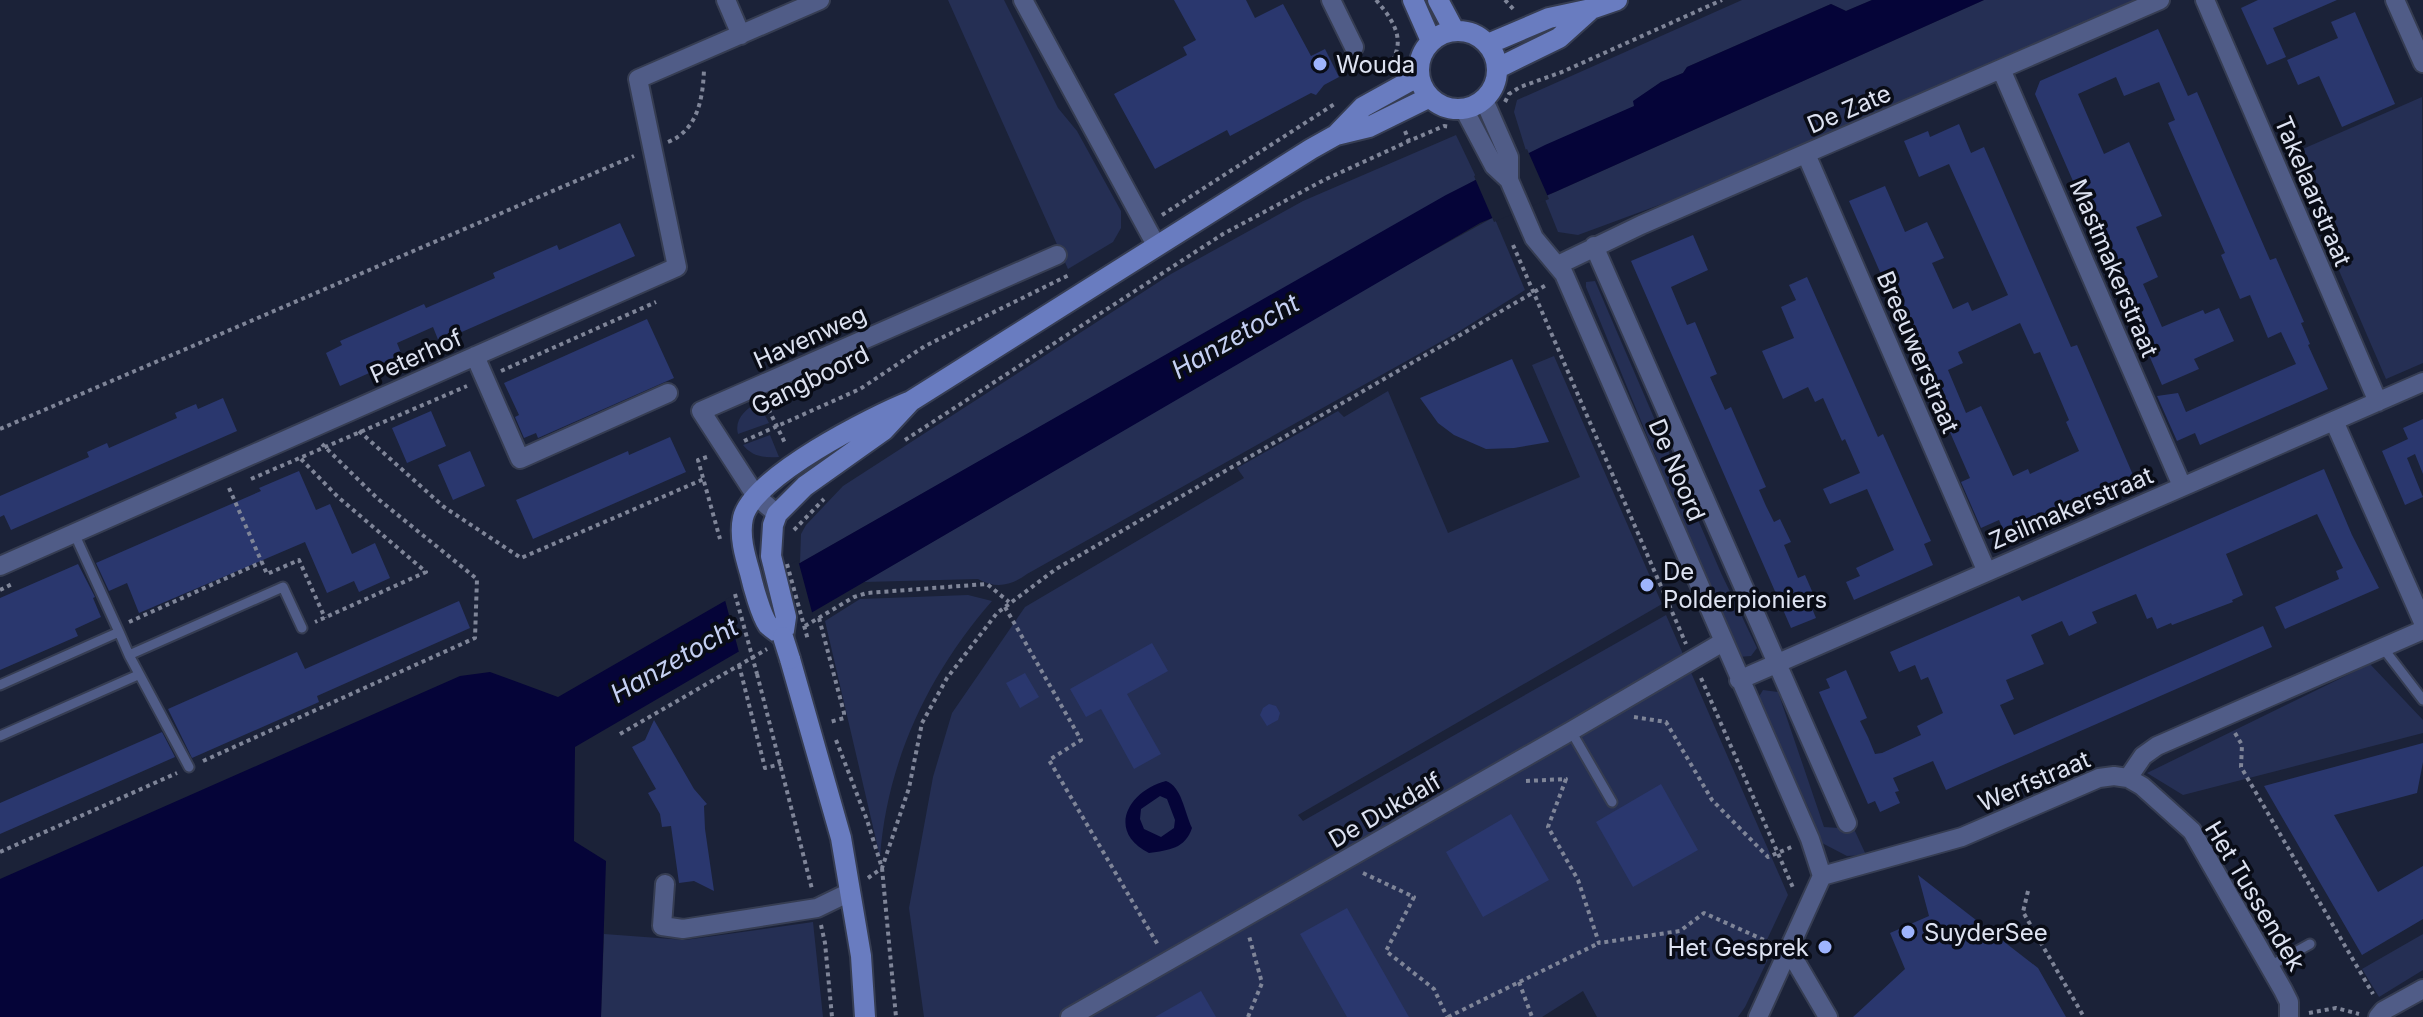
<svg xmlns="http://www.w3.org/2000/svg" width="2423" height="1017" viewBox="0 0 2423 1017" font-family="Inter,sans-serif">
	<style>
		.green { fill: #252f54 }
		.water { fill: #050438; fill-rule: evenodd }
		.pier { fill: #1b2238 }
		.building { fill: #2a376e; fill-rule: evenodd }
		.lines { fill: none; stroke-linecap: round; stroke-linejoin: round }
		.lane-casing { stroke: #363d52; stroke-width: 13 }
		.street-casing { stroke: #363d52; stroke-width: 22 }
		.secondary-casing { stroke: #363d52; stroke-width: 24 }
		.path { stroke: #7f8598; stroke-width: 4; stroke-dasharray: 4 4; stroke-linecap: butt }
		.lane { stroke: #505c87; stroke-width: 9 }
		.street { stroke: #505c87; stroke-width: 18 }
		.secondary { stroke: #697cc0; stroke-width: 20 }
		.secondary-bridge-casing { stroke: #363d52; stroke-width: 24; stroke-linecap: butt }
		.path-bridge { stroke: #7f8598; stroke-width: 4; stroke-dasharray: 4 4; stroke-linecap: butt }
		.secondary-bridge { stroke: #697cc0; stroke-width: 20 }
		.poi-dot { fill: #9eb4fd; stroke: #090c16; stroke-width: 3 }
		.labels { text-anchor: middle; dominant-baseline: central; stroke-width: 7; stroke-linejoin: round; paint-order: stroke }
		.poi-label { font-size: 24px; fill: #dde2f1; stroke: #090c16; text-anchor: start }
		.street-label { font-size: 24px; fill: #dde2f1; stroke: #090c16 }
		.water-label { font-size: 26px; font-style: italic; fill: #c5d0f3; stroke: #090c16 }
	</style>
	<rect width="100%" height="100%" fill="#1b2238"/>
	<path class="green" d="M948,0H1004L1058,108L1077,131L1121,211V228L1113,242L1068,269Z
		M1742,0H1872L1846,11L1831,4L1687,67L1683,73L1661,82L1634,101L1635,106L1527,154L1514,112L1517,100Z
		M1984,0H2134L1689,194L1578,235L1558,232L1544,197Z
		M2422,97L2423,363L2386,379L2289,155Z
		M1456,135L1477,179L800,563L801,534L806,525L843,486L1171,274L1303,201Z
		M1494,217L1525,290L1458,332L1027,574C1011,586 996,589 978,579L864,582L1387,276Z
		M1595,281L1721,573L1757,648L1751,656L1738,657L1586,287V282Z
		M1554,356L1662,604L1298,815L1303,821L1666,615L1788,895L1764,946L1772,951L1745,1007L1738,1017H1597L1583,991L1542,1017H924L909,908L933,777L952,713L1025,607L1244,478L1237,468L1338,411L1344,417L1388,391L1448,533L1580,477L1532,365Z
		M758,402L769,423L738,434C734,419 746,409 758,402Z
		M770,435L779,457C764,458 753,457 743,445Z
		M968,595L992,601C929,673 887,761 880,857L825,621L860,599Z
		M2370,664L2423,720V733L2183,795L2147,773Z
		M1763,690L1778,692L1824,827L1854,829L1866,855L1847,856L1822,843L1809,809L1757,700Z
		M813,922L823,1017H601L604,934L685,940Z
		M2423,934V970L2379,997L2362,969Z"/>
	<path class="water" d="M1872,0H1984L1555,192L1480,223L763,641L738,652L575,747L574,841L606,861L601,1017H0V879L460,676L490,672L558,697L723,602L800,563L1446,195L1545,145L1634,106L1633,101L1661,82L1683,73L1687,67L1831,4L1846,11Z
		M1166,781C1182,787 1184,811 1192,828C1185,849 1169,850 1149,853C1106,831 1128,791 1166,781ZM1160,796L1167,799L1175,820L1174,828L1161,837L1144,829L1140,819L1141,809Z"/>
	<path class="pier" d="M1527,149L1549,199L1494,222L1474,176Z
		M798,560L813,616L765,644L740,656L725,600Z"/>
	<path class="building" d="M1174,0H1246L1255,18L1283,4L1311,56L1325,49L1339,77L1324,85L1316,95L1311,93L1230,136L1227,130L1155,169L1114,94L1187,55L1183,47L1196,40Z
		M2258,0H2337L2273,28L2286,57L2267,65L2241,8Z
		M2355,12L2395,104L2342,127L2319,76L2298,85L2287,60L2338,38L2331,22Z
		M2158,29L2188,96L2197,92L2270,260L2276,258L2304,322L2301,323L2310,344L2308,345L2328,389L2200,445L2195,433L2177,441L2157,396L2178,393L2186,412L2296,364L2281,332L2268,338L2250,295L2240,299L2221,255L2225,253L2168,123L2175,120L2159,82L2124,96L2116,77L2078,94L2104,154L2129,142L2162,216L2136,227L2158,277L2143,284L2162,327L2203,310L2205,314L2219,308L2234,341L2194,359L2199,369L2162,385L2035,94L2040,81Z
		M1959,124L1971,153L1984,147L2071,347L2077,345L2133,475L2004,532L1999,520L1981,528L1961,482L1970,478L1849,201L1885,186L1905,232L1927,222L1944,258L1932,263L1953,309L1968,302L1972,311L2008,295L1949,164L1919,177L1904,141L1928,131L1930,137ZM2020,323L2034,354L2040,352L2069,420L2066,422L2079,451L2030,474L2028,469L2013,476L1981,406L1966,413L1948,370L1963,363L1958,352Z
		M620,223L635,256L439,342L433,327L397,343L403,358L340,386L326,353L342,345L340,341L424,304L426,308L495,278L493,273L557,245L559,250Z
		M1693,235L1708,270L1671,287L1687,325L1695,322L1717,374L1710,377L1725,410L1731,407L1766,487L1759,490L1766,506L1774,522L1780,519L1791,542L1784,545L1798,578L1805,575L1815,598L1809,601L1816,618L1791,628L1631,261Z
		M1807,277L1878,437L1883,434L1931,541L1924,544L1933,565L1854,600L1846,582L1860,576L1856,568L1894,550L1867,489L1830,504L1823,489L1860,473L1845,439L1842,441L1823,398L1815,402L1808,387L1783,399L1762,351L1794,338L1781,307L1796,300L1789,285Z
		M647,319L674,378L538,438L536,433L524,438L515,417L519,415L504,383Z
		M1512,359L1549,442L1514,448L1486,449L1454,435L1438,423L1420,398Z
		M223,398L237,431L11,530L4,515L0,517V496L89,457L87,452L107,443L109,448L177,418L175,413L196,404L198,409Z
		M431,411L446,446L407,463L392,428Z
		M2423,419V474L2415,454L2407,458L2423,497L2405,505L2382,451L2408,439L2403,428Z
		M670,437L686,472L533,539L516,500L628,451L629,455Z
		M470,451L485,486L453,500L438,465Z
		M2324,469L2352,535L2379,588L2285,629L2275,607L2339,579L2336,571L2343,568L2317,514L2226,554L2243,595L2232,600L2233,602L2172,625L2171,623L2157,629L2152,617L2147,619L2136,594L2092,612L2097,623L2069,636L2062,621L2031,635L2044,664L2006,680L2014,699L2000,705L2014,735L2263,626L2272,647L1946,790L1933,761L1893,778L1899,791L1895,792L1900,803L1880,812L1875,801L1868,804L1819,692L1830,688L1826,679L1846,670L1867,718L1860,721L1868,737L1875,754L1882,753L1921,735L1917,726L1943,713L1928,677L1921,680L1915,665L1899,672L1890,652L2019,596L2022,601Z
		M299,471L316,510L330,504L352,554L375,543L390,578L359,592L354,581L327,593L305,542L139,613L127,583L109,591L96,563L261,491L259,488Z
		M78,564L95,597L93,598L101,617L75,629L78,636L0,670V598Z
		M459,601L470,628L317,696L319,702L192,758L168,709L297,652L305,669Z
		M1152,643L1168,671L1127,694L1161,754L1134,769L1101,709L1086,717L1070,689Z
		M1025,673L1039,697L1020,708L1006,683Z
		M1269,704L1276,706L1280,713L1278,720L1267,726L1260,715L1263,708Z
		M654,720L694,789L707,804L704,806L705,829L714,891L694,881L679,883L671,826L662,827L660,814L648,793L656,789L632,747L645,740Z
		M162,732L175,757L0,834V803Z
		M2423,743V762L2417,793L2334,815L2378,892L2423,866V919L2362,955L2264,786Z
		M1661,784L1698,850L1633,887L1596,822Z
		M1511,814L1549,880L1483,917L1446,852Z
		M1918,875L2038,968L2066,1017H1853L1905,969L1890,933L1929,916Z
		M1347,908L1409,1017H1347L1300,934Z
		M1201,991L1216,1017H1155Z"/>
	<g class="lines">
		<g class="lane-casing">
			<path id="lane" d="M119,632L129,655L283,587L302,628
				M2383,648L2423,700
				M129,655L189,767
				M0,685L119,632L74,533
				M1571,731L1612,802
				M0,736L138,675
				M2270,966L2310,944"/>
		</g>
		<g class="street-casing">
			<path id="street" d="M726,0L741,35
				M1023,0L1156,245
				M1331,0L1354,47
				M2205,0L2378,402
				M2395,0L2423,63
				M2001,69L2182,486
				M1484,100L1509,157V180L1534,238L1564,274L1810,839L1822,876
				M1464,109L1494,166L1509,180
				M1806,154L1986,570
				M1594,246L1847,823
				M1558,265L1641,225L2160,0
				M475,356L520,459L668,393
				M2334,421L2423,622
				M777,514L756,496L701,411L1057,255
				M0,566L677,267L638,79L820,0
				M1739,680L2423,382
				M2128,778L2143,756L2157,746L2423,630
				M1822,876L1962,837L2099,778L2114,776L2128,778L2142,786L2192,831L2283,990L2289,1002V1017
				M665,884L662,926L683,929L817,908L850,892
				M1790,952L1828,1017
				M1070,1017L1571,731L1723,642
				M1758,1017L1822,876
				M2378,1017L2383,1011L2423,989"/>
		</g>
		<g class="secondary-casing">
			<path id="secondary" d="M1413,0L1431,41
				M1438,0L1454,30
				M1419 70a39 39 0 1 1 78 0a39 39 0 1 1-78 0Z
				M1488,44L1549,18L1591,9L1617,0
				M1498,68L1559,38L1589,11
				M1336,135L1363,107L1419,76
				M911,401L884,430L805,486L777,514L773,525L771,556L786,617L783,637C779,633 772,629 768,625C761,615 753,586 750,573C745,556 739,536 743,518C752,477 873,416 911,401L1311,149L1336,135L1369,127L1430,97
				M790,659L841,838L861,956L865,1017"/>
		</g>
		<path class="path" d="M1376,0C1396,23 1409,45 1384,71
			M1505,0L1515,11
			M1505,102L1509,94L1520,87L1562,72L1722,0
			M1405,131L1409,141L1444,126L1451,127
			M668,142C698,130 703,98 704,69
			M1162,215L1336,103
			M1513,245L1686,644
			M501,371L656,302
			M765,402L786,445
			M0,429L634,156
			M359,431L444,507L521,558L704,479
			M905,440L1223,234L1324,180L1409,141
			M744,441L860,389L925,346L1071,274
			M707,457L698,460L720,539
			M301,459L338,497L426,572L315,622
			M251,479L467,386
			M229,488L267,574L299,560L325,618
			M794,530L824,499
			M0,590L12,584
			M1005,607L1081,740L1049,760L1158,945
			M819,618L844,713V718L830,722
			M129,622L262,562
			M805,626L854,597L867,593L987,584L1009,602
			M739,665L765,768L781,764
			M757,674L812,889
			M1701,678L1794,890
			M1634,717L1666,722L1712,800L1768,857L1794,846
			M2235,733L2242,745L2241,767L2373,994
			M620,734L767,649
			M836,740L867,820L882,868L896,1017
			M203,761L475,638L477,579L378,499L322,444
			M1526,781L1566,779L1548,827L1578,880L1599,943L1680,931L1704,913L1773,944
			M0,852L177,773
			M1363,873L1414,897L1386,951L1434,989L1447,1017
			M868,878L882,868L909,788L922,723L947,678L997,613L1056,569L1548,284
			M2028,891L2023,912L2084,1017
			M821,925L825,943L832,1017
			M1519,982L1532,1017
			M2309,1013L2336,1008L2359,1014
			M1248,1017L1262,983L1249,936
			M1448,1017L1599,943"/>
		<use href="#lane" class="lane"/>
		<use href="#street" class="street"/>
		<use href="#secondary" class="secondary"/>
		<g class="secondary-bridge-casing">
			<path id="secondary-bridge" d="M783,637L790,659"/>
		</g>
		<path class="path-bridge" d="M787,564L808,640
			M735,594L757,674"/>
		<use href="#secondary-bridge" class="secondary-bridge"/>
	</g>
	<g class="poi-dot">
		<circle cx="1320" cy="64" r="8"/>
		<circle cx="1647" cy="585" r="8"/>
		<circle cx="1908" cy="932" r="8"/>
		<circle cx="1825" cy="947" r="8"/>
	</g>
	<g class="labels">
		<g class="poi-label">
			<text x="1336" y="64">Wouda</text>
			<text x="1663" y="571">De<tspan x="1663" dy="28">Polderpioniers</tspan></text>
			<text x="1924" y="932">SuyderSee</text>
			<text x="1809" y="947" text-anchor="end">Het Gesprek</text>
		</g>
		<g class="street-label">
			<text transform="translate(1849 109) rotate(-23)">De Zate</text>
			<text transform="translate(2313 191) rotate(67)">Takelaarstraat</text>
			<text transform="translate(2114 268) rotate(67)">Mastmakerstraat</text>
			<text transform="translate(810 337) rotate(-24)">Havenweg</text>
			<text transform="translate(1918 352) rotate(67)">Breeuwerstraat</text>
			<text transform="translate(416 356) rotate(-24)">Peterhof</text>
			<text transform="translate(810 380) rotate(-26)">Gangboord</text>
			<text transform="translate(1677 470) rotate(67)">De Noord</text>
			<text transform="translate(2071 508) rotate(-23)">Zeilmakerstraat</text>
			<text transform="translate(2034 781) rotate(-23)">Werfstraat</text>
			<text transform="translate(1385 810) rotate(-30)">De Dukdalf</text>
			<text transform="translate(2255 896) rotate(59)">Het Tussendek</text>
		</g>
		<g class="water-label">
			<text transform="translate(1235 336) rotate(-30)">Hanzetocht</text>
			<text transform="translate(674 660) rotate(-30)">Hanzetocht</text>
		</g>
	</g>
</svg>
